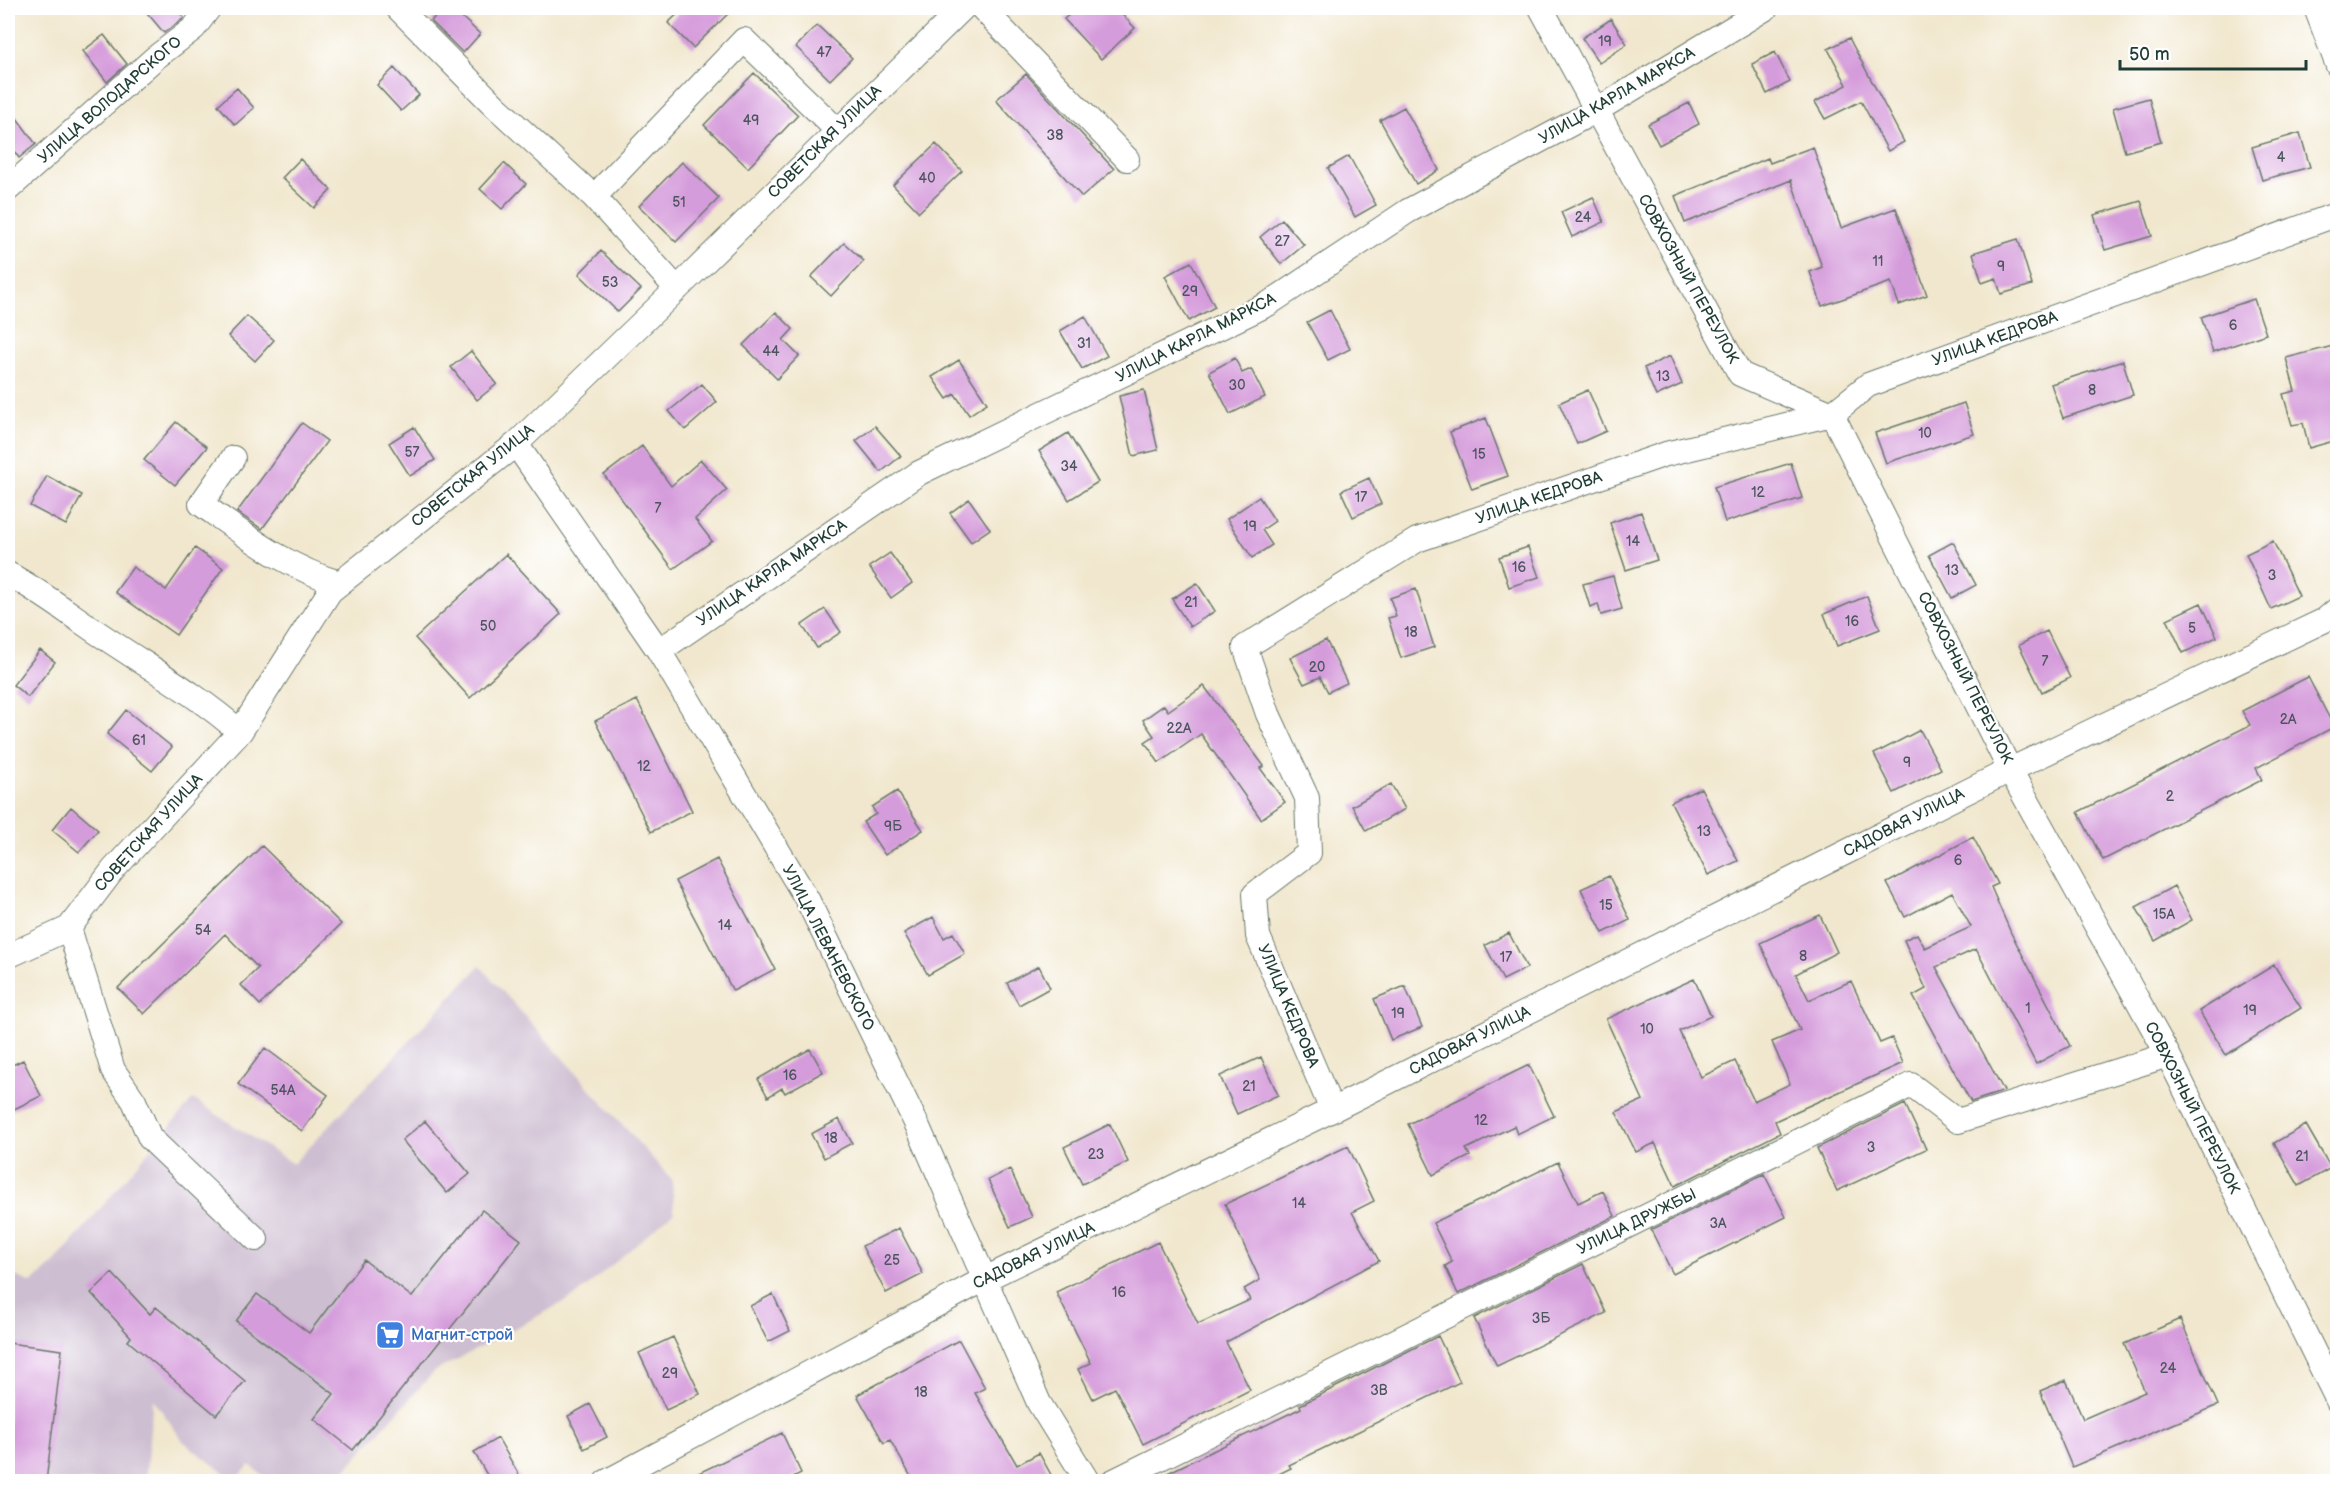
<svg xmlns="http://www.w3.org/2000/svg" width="2345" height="1489" viewBox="0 0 2345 1489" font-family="'Balsamiq Sans',sans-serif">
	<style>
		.industrial { fill: #cebed1 }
		.building { fill: #d59cdb }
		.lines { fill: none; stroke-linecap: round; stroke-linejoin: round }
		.minor-casing { stroke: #68786a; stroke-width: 26 }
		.minor { stroke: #fff; stroke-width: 24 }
		.labels { text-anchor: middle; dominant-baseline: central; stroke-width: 4.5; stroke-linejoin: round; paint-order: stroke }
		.number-label { font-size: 14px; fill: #4c555e }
		.street-label { font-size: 16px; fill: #1f3d34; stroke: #fff }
		.shop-label { font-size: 16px; fill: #366cbe; stroke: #fff; text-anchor: start }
	</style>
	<rect width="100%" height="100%" fill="#fff"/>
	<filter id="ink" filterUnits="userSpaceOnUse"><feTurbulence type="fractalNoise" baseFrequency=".0167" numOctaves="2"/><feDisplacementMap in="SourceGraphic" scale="12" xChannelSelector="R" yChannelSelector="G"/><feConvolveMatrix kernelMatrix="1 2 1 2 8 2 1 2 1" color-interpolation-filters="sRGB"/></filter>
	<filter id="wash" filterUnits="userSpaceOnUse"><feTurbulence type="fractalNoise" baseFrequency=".008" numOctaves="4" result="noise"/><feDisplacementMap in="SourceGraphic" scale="24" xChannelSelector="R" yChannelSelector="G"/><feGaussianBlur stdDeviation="1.35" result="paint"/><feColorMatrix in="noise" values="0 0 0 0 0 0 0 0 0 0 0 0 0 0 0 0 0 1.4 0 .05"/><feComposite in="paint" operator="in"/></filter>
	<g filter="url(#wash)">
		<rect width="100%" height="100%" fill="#f1e7ce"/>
		<path class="industrial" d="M480,966L672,1180L674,1212L577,1295L434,1372L335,1481H269L250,1465L234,1481L183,1441L153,1399L145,1481H8V1273L32,1283L55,1262L193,1099L293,1164Z"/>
		<g id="blocks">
			<path class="building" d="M143,8H176L184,18L164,33Z
				M443,8H452L480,34L463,53L431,21Z
				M684,8H734L693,48L668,23Z
				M1077,8H1116L1135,28L1101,59L1064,19Z
				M1611,19L1627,44L1599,63L1582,38Z
				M817,25L852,58L830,80L796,47Z
				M104,35L127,64L107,82L83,51Z
				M1849,38L1904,142L1888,151L1861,101L1825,119L1815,102L1847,85L1828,49Z
				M1775,52L1790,82L1767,94L1752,64Z
				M394,68L419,95L401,111L377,85Z
				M754,73L798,115L748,168L704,125Z
				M1026,74L1114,169L1082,197L996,100Z
				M237,88L254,108L235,125L218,105Z
				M2149,98L2161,142L2125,152L2113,108Z
				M1689,103L1699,124L1659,145L1648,124Z
				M8,106L36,144L19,158L8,143Z
				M1404,107L1439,170L1416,184L1380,120Z
				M2300,133L2310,167L2262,180L2252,147Z
				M936,144L962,171L919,212L893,185Z
				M1813,147L1841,228L1896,208L1927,295L1899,305L1891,282L1822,306L1810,272L1822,267L1791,180L1685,223L1675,196L1768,158L1770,163Z
				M1349,156L1376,205L1355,217L1328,168Z
				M300,159L331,190L314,208L282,178Z
				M682,162L719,198L676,242L639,206Z
				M504,163L526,184L502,209L480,189Z
				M1593,197L1604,222L1572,237L1561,212Z
				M2141,201L2152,236L2105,250L2094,215Z
				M1282,219L1304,245L1281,264L1260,237Z
				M2018,239L2032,285L2001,294L1996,278L1982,283L1973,253Z
				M844,243L864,261L831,296L811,277Z
				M601,251L641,289L618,312L579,274Z
				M1191,262L1215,307L1189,321L1165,276Z
				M2254,299L2266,334L2213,352L2201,317Z
				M1330,310L1350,349L1328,360L1307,322Z
				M776,312L793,329L783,340L799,356L777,379L743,345Z
				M247,316L274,340L255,361L228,336Z
				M1085,316L1107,356L1082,369L1060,331Z
				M2337,345V440L2309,448L2303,423L2292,425L2283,394L2295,391L2286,358Z
				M471,351L497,384L477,400L451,367Z
				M1670,356L1682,384L1656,396L1644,368Z
				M1235,358L1242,373L1251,369L1265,397L1230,414L1209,372Z
				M959,360L987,403L969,415L955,394L947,399L932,377Z
				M2123,361L2133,395L2063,418L2051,384Z
				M702,384L717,402L685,430L669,411Z
				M1144,390L1158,450L1133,456L1119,396Z
				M1588,390L1606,431L1577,444L1559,403Z
				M1964,403L1974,434L1886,463L1875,433Z
				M1486,418L1508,476L1472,489L1450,432Z
				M176,422L207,447L175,485L144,460Z
				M302,423L327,441L262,529L237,512Z
				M875,426L901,456L881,472L856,441Z
				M414,427L435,460L410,476L389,443Z
				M1068,433L1098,482L1069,500L1039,451Z
				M642,446L671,486L701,460L727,490L695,519L712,541L673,569L604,475Z
				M1791,463L1802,498L1725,522L1714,487Z
				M47,476L82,495L66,525L30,506Z
				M1369,478L1381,504L1353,517L1341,491Z
				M1259,497L1275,521L1262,530L1272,545L1252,558L1227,519Z
				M969,499L990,529L971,542L950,513Z
				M1641,512L1657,560L1626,570L1610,523Z
				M2273,541L2299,596L2271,609L2246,554Z
				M1953,542L1976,585L1952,598L1929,555Z
				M1528,547L1539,577L1509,587L1499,557Z
				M195,548L223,568L176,635L115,592L133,567L166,590Z
				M890,553L912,583L891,598L869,567Z
				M506,554L561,614L470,698L415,638Z
				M1613,576L1622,609L1601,615L1598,604L1590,607L1583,584Z
				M1197,583L1215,611L1190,627L1172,599Z
				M1416,589L1434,647L1401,658L1388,618L1396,616L1390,598Z
				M1867,596L1880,629L1837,646L1824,614Z
				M2201,603L2217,637L2183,653L2167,619Z
				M825,609L841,632L817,648L802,625Z
				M2047,631L2070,678L2042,692L2019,645Z
				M1326,640L1347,683L1328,692L1320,677L1304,684L1290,658Z
				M40,650L55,662L28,697L13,685Z
				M2308,677L2334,727L2256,768L2262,780L2103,860L2078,812L2250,725L2242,711Z
				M1204,686L1264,766L1260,768L1285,802L1261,819L1201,734L1159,763L1145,742L1154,736L1143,720L1164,705L1168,711Z
				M637,700L692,811L651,832L595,721Z
				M126,710L172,747L152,771L107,734Z
				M1920,730L1941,769L1894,793L1874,754Z
				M1391,784L1405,809L1366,831L1352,806Z
				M1701,788L1738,861L1708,875L1671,802Z
				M897,791L923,830L885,855L863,822L876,814L872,807Z
				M71,807L98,830L79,852L52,830Z
				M1973,837L1998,884L1991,887L2011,933L2070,1046L2036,1064L1976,949L1936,967L2004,1091L1971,1102L1913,996L1926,989L1904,940L1917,934L1925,948L1971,927L1952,892L1905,917L1887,883Z
				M262,846L341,924L260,1005L241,985L258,968L225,934L144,1014L118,988Z
				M717,859L775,969L733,991L675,881Z
				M1609,876L1630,920L1603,933L1581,889Z
				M2174,886L2192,920L2155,941L2136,907Z
				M1820,915L1837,952L1796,974L1809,1000L1851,981L1880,1043L1892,1038L1903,1063L1775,1121L1780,1133L1675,1186L1655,1143L1636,1152L1616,1112L1643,1100L1606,1019L1694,979L1711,1016L1679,1031L1701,1077L1735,1061L1754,1101L1790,1084L1772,1042L1800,1030L1760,943Z
				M933,917L944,938L953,933L965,954L928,975L904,933Z
				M1509,933L1527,968L1503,980L1485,945Z
				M2274,965L2301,1008L2226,1055L2199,1011Z
				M1039,966L1050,988L1019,1005L1007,983Z
				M1405,986L1422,1027L1391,1040L1374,999Z
				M265,1048L328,1095L302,1131L238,1084Z
				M810,1049L823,1072L785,1093L782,1088L768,1097L758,1079Z
				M1261,1057L1278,1095L1237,1114L1220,1076Z
				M23,1060L41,1096L8,1112V1067Z
				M1529,1065L1554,1116L1517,1134L1514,1126L1466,1149L1470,1156L1433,1175L1408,1124Z
				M1905,1104L1926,1149L1837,1191L1817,1148Z
				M839,1119L852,1143L824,1158L811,1134Z
				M425,1121L470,1174L447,1193L402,1140Z
				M1110,1124L1128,1162L1082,1184L1064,1147Z
				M2306,1125L2331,1168L2299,1186L2274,1143Z
				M1348,1146L1374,1201L1352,1212L1379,1261L1226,1342L1250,1390L1143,1444L1115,1388L1093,1399L1078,1369L1091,1363L1056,1292L1158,1242L1198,1324L1250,1300L1244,1289L1260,1280L1225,1204Z
				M1558,1162L1578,1203L1603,1191L1615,1216L1458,1294L1445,1266L1452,1262L1433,1223Z
				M1010,1169L1032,1217L1010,1227L988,1180Z
				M1764,1174L1786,1217L1673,1274L1651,1230Z
				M482,1210L521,1240L353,1450L314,1419L334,1394L236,1321L257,1294L309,1333L364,1260L412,1297Z
				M899,1228L923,1274L886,1293L862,1246Z
				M1583,1264L1606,1313L1497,1366L1474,1318Z
				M112,1273L150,1314L156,1307L245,1381L216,1415L128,1341L131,1337L91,1293Z
				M773,1294L790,1331L768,1342L750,1306Z
				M2180,1319L2218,1405L2072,1467L2040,1391L2066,1380L2083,1419L2145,1392L2124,1344Z
				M1438,1336L1460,1382L1289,1465L1291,1468L1263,1482H1149L1301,1408L1300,1405Z
				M673,1337L700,1394L666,1410L639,1353Z
				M959,1340L985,1388L975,1393L1017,1465L1039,1453L1055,1482H914L890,1440L884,1443L857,1395Z
				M8,1343L62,1350L46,1482H8Z
				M590,1404L607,1437L584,1449L568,1416Z
				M782,1433L801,1473L784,1482H680Z
				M498,1438L523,1482H491L474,1452Z"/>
		</g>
	</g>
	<g filter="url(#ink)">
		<use href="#blocks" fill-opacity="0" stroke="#68786a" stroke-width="1.5"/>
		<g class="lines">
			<g class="minor-casing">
				<path id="minor" d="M398,8L494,105L594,197L677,289
					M982,8L1127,159
					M1541,8L1740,374L1832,414L2010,770L2168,1055L2338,1401
					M2316,8L2338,66
					M8,189L155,58L194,28L209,8
					M594,197L744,40L837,130
					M516,444L659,651L808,901L918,1127L1039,1403L1088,1482
					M233,458L201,504C245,535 287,568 340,583
					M8,574C42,592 72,616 104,637C150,668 198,695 240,732
					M659,651L919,473L1268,304L1408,211L1597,110L1766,8
					M69,928L113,1070L134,1101L150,1138L256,1239
					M8,956L69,928L113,870L240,732L330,591L516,444L677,289L963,8
					M1332,1110L1258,936L1255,894L1309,853L1307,798L1268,714L1245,647L1417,540L1666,454L1832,414L1868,385L2338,214
					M606,1482L983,1280L1332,1110L2010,770L2325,620L2338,609
					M1112,1482L1911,1085L1958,1121L2168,1055"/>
			</g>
			<use href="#minor" class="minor"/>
		</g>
	</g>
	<defs>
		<g id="supermarket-square" transform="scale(1.5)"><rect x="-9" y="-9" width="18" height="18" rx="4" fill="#3f7fe0" stroke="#fff"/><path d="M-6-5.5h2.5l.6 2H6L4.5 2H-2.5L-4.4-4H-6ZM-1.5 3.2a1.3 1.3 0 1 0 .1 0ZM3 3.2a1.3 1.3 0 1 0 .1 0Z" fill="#fff"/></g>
	</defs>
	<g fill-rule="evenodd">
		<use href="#supermarket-square" x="390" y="1335"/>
	</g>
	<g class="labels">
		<g class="number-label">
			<text x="1605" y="41">19</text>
			<text x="824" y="52">47</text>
			<text x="751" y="120">49</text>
			<text x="1055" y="135">38</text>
			<text x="2281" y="157">4</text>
			<text x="927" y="178">40</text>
			<text x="679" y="202">51</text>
			<text x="1583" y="217">24</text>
			<text x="1282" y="241">27</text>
			<text x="1878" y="261">11</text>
			<text x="2001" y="266">9</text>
			<text x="610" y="282">53</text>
			<text x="1190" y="291">29</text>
			<text x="2233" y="325">6</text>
			<text x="1084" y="343">31</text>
			<text x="771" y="351">44</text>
			<text x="1663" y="376">13</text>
			<text x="1237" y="385">30</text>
			<text x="2092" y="390">8</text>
			<text x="1925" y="433">10</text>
			<text x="412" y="452">57</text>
			<text x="1479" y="454">15</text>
			<text x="1069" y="466">34</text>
			<text x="1758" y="492">12</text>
			<text x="1361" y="497">17</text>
			<text x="658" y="508">7</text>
			<text x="1250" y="526">19</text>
			<text x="1633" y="541">14</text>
			<text x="1519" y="567">16</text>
			<text x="1952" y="570">13</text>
			<text x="2272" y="575">3</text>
			<text x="1191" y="602">21</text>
			<text x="1852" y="621">16</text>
			<text x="488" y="626">50</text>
			<text x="2192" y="628">5</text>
			<text x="1411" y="632">18</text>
			<text x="2045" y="661">7</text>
			<text x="1317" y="667">20</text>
			<text x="2288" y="719">2А</text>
			<text x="1179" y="728">22А</text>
			<text x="139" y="740">61</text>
			<text x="1907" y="762">9</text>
			<text x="644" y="766">12</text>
			<text x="2170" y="796">2</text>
			<text x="893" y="826">9Б</text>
			<text x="1704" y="831">13</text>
			<text x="1958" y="860">6</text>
			<text x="1606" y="905">15</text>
			<text x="2164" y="914">15А</text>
			<text x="725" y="925">14</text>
			<text x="203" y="930">54</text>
			<text x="1803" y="956">8</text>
			<text x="1506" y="957">17</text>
			<text x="2028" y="1008">1</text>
			<text x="2250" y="1010">19</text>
			<text x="1398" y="1013">19</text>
			<text x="1647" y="1029">10</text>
			<text x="790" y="1075">16</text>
			<text x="1249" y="1086">21</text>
			<text x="283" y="1090">54А</text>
			<text x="1481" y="1120">12</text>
			<text x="831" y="1138">18</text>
			<text x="1871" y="1147">3</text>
			<text x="1096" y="1154">23</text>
			<text x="2302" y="1156">21</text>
			<text x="1299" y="1203">14</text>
			<text x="1718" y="1223">3А</text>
			<text x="892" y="1260">25</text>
			<text x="1119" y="1292">16</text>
			<text x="1541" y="1318">3Б</text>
			<text x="2168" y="1368">24</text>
			<text x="670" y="1373">29</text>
			<text x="1379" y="1390">3В</text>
			<text x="921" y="1392">18</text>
		</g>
		<g class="street-label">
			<text transform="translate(1617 96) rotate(-30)">УЛИЦА КАРЛА МАРКСА</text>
			<text transform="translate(110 100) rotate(-41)">УЛИЦА ВОЛОДАРСКОГО</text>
			<text transform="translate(825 142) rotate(-45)">СОВЕТСКАЯ УЛИЦА</text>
			<text transform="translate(1688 279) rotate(61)">СОВХОЗНЫЙ ПЕРЕУЛОК</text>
			<text transform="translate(1196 338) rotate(-27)">УЛИЦА КАРЛА МАРКСА</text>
			<text transform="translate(1995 339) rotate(-20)">УЛИЦА КЕДРОВА</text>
			<text transform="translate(473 476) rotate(-39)">СОВЕТСКАЯ УЛИЦА</text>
			<text transform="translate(1539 498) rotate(-19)">УЛИЦА КЕДРОВА</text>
			<text transform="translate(772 573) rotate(-34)">УЛИЦА КАРЛА МАРКСА</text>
			<text transform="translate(1965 678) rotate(63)">СОВХОЗНЫЙ ПЕРЕУЛОК</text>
			<text transform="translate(1904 823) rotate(-27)">САДОВАЯ УЛИЦА</text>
			<text transform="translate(149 833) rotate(-48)">СОВЕТСКАЯ УЛИЦА</text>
			<text transform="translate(828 948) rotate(63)">УЛИЦА ЛЕВАНЕВСКОГО</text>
			<text transform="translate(1288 1006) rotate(67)">УЛИЦА КЕДРОВА</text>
			<text transform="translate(1470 1041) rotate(-27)">САДОВАЯ УЛИЦА</text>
			<text transform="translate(2192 1108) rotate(63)">СОВХОЗНЫЙ ПЕРЕУЛОК</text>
			<text transform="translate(1637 1222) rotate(-26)">УЛИЦА ДРУЖБЫ</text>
			<text transform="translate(1034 1256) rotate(-26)">САДОВАЯ УЛИЦА</text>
		</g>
		<g class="shop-label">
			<text x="411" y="1335">Магнит-строй</text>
		</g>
	</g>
	<rect width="2345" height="1489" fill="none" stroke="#fff" stroke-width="30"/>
	<path d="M2120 60v9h186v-9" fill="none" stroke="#1f3d34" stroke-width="3"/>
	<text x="2129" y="60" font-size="18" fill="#1f3d34" stroke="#ffffff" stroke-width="4.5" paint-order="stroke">50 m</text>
</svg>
